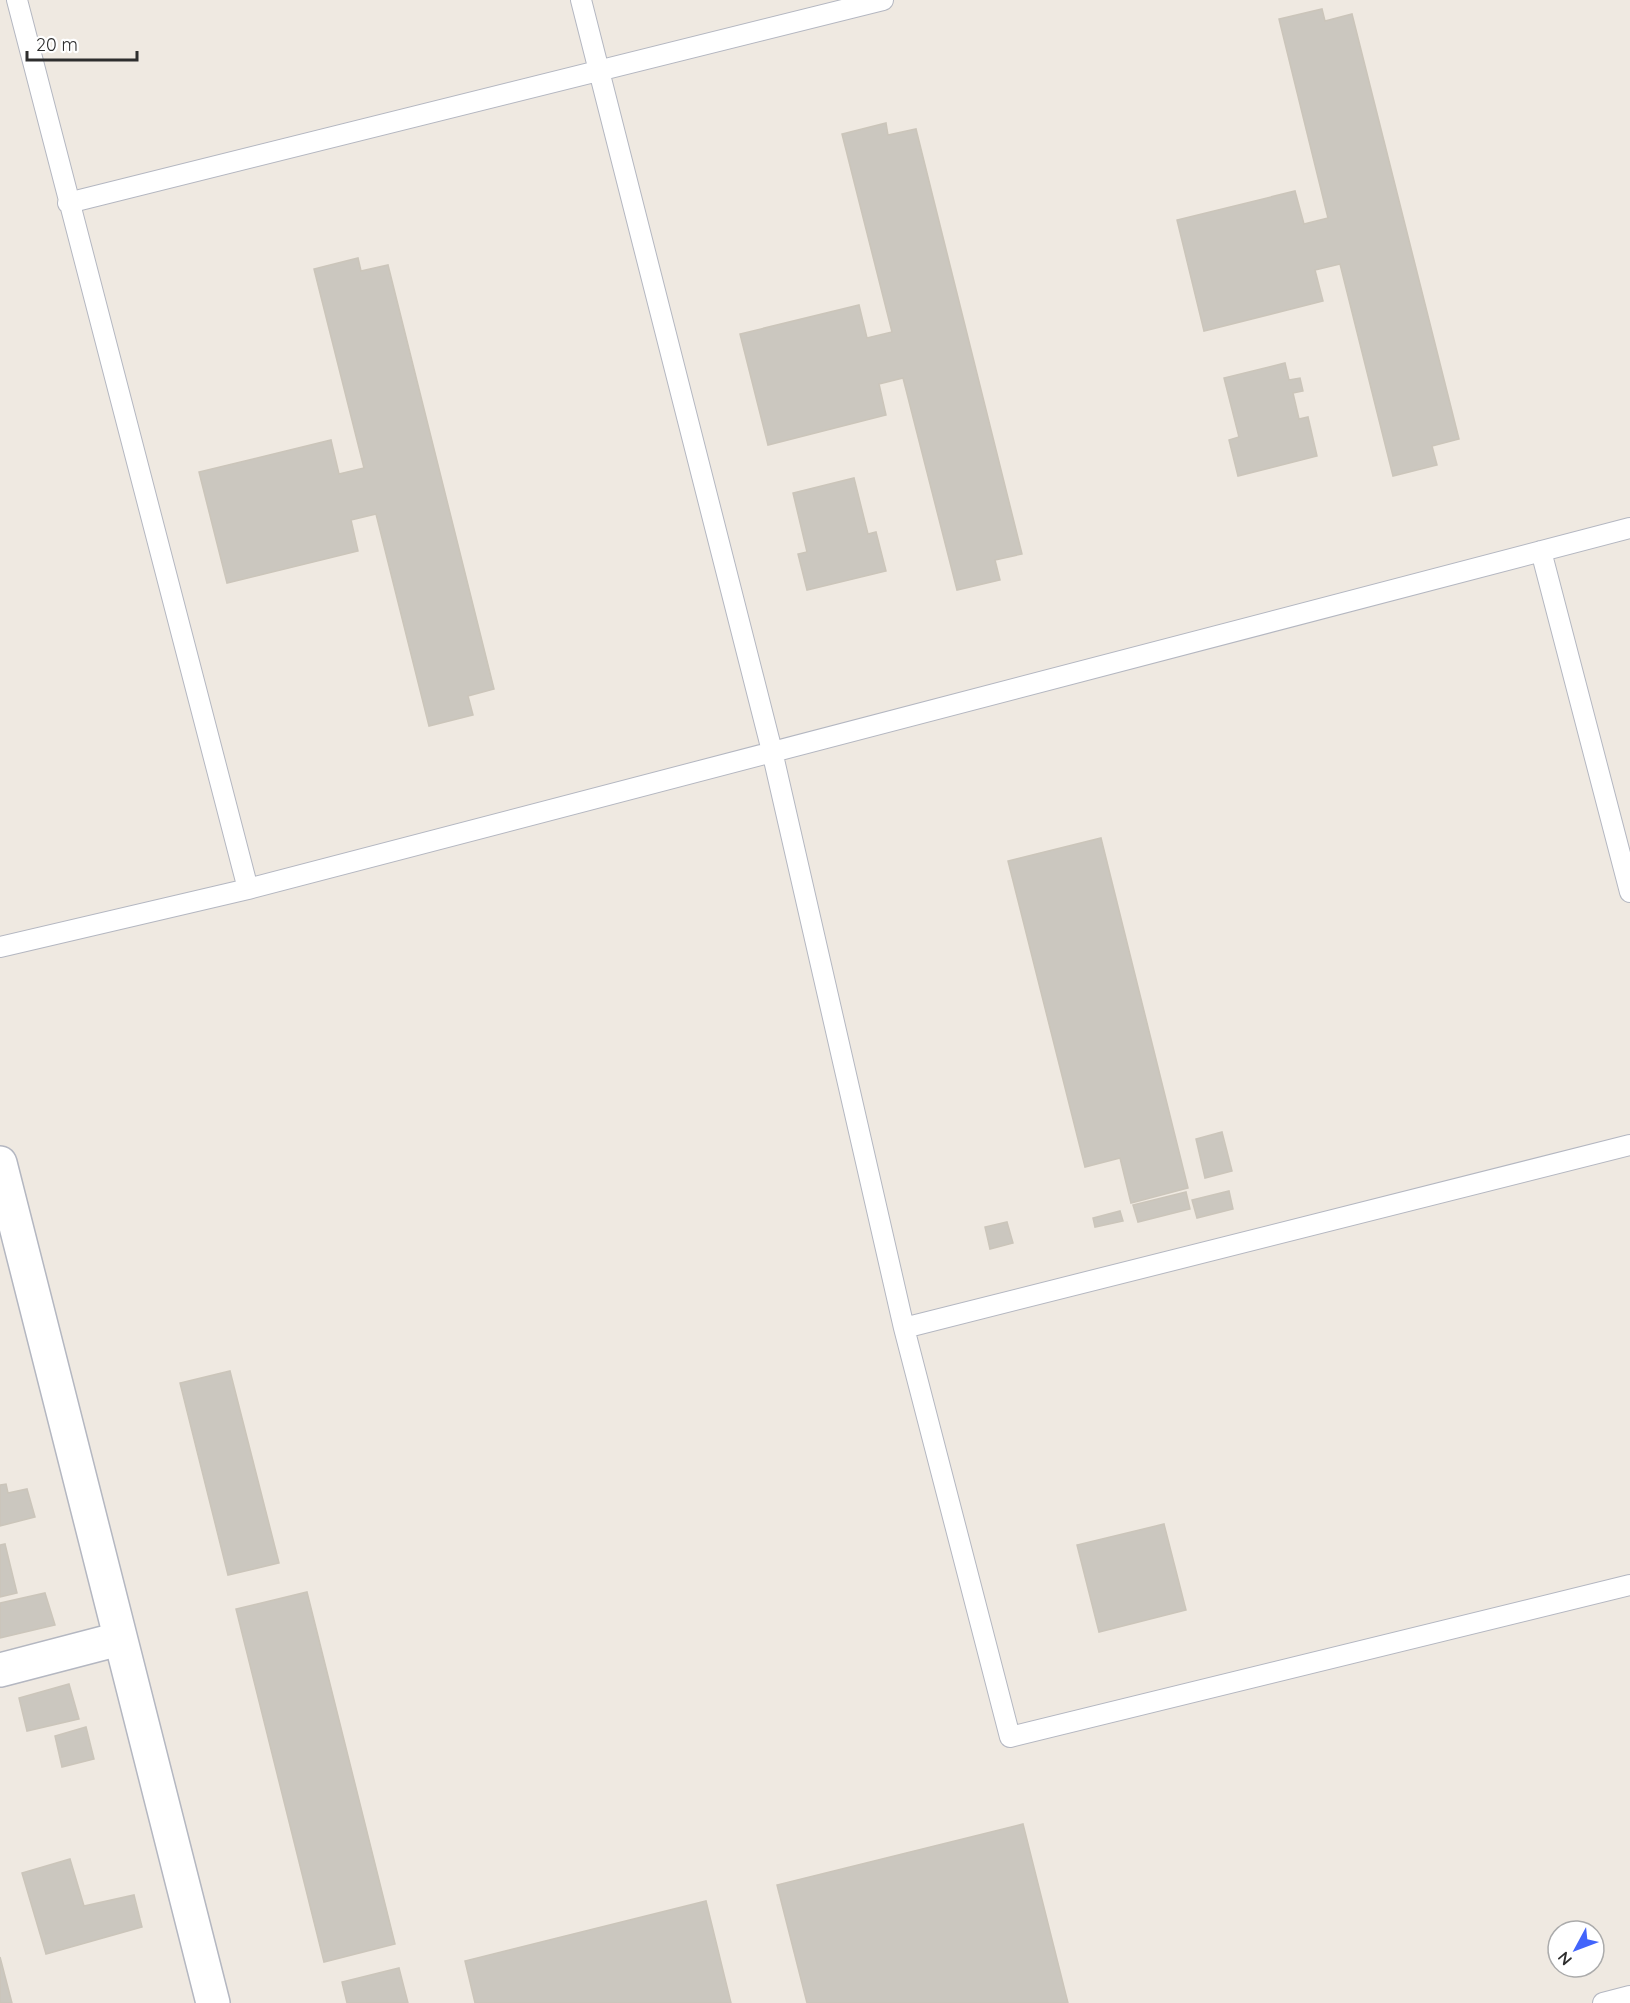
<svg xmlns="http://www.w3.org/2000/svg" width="1630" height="2003" viewBox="0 0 1630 2003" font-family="Quicksand,sans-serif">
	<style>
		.building { fill: #cbc7bf; stroke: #cbc5ba; stroke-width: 1.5 }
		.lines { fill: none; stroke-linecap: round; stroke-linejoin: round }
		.lane-casing { stroke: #b4b7c1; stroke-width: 22 }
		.street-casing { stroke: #b4b7c1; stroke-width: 36 }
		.secondary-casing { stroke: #b4b7c1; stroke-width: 36 }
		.lane { stroke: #fff; stroke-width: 20 }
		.street { stroke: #fff; stroke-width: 33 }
		.secondary { stroke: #fff; stroke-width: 33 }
	</style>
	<rect width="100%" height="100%" fill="#efe9e1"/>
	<path class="building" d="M1322,9L1325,21L1352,14L1459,439L1432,446L1437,465L1393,476L1340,264L1315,270L1323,301L1204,331L1177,220L1295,191L1304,224L1328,218L1279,19Z
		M886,123L888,135L916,129L1022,554L995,560L1000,580L957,590L903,378L879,384L886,415L768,445L740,334L859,305L867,338L892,332L842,134Z
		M358,258L361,271L388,265L494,689L468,696L473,715L429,726L376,514L351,520L358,551L227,583L199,472L331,440L339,474L364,468L314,269Z
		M1285,363L1289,380L1300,378L1303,391L1293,393L1299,419L1308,417L1317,456L1238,476L1229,440L1239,437L1224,378Z
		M854,478L868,534L876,532L886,571L807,590L798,554L807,552L793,493Z
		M1101,838L1188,1188L1131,1203L1120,1158L1085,1167L1008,861Z
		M1222,1132L1232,1171L1205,1178L1196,1139Z
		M1229,1191L1233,1209L1197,1218L1192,1200Z
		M1186,1192L1190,1209L1138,1222L1133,1205Z
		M1120,1211L1123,1221L1095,1227L1093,1218Z
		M1007,1222L1013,1243L990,1249L985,1227Z
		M230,1371L279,1563L228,1575L180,1383Z
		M6,1484L8,1493L27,1489L35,1517L0,1526V1485Z
		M1164,1524L1186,1610L1099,1632L1077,1545Z
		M5,1544L17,1593L0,1597V1545Z
		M307,1592L395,1944L324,1962L236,1609Z
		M45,1593L55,1625L0,1638V1603Z
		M69,1684L79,1719L27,1731L19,1698Z
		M86,1727L94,1759L62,1767L55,1736Z
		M1023,1824L1068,2003H807L777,1885Z
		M70,1859L84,1906L134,1895L142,1927L46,1954L22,1873Z
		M706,1901L731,2003H475L465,1961Z
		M0,1957L12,2003H0Z
		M399,1968L408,2003H347L342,1982Z"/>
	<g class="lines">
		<g class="lane-casing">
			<path id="lane" d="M17,0L248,889
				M581,0L772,751L904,1328L1010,1737L1630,1585
				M68,203L883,0
				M1541,551L1630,892
				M0,947L248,889L1630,528
				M904,1328L1630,1145
				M1603,2003L1630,1996"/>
		</g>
		<g class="street-casing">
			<path id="street" d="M0,1670L119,1639"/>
		</g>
		<g class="secondary-casing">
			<path id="secondary" d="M0,1163L213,2003"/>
		</g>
		<use href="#lane" class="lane"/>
		<use href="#street" class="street"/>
		<use href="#secondary" class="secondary"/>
	</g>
	<g transform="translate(1576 1949) rotate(229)"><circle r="28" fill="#ffffff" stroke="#ababab" stroke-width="1.5"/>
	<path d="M0-4.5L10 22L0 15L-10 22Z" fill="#4264fb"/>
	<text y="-9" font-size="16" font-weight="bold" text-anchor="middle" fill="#2e2e2e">N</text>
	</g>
	<path d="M27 51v9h110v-9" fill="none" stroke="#2e2e2e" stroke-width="3"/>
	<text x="36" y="51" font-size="18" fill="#2e2e2e" stroke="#ffffff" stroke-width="4.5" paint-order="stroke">20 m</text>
</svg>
